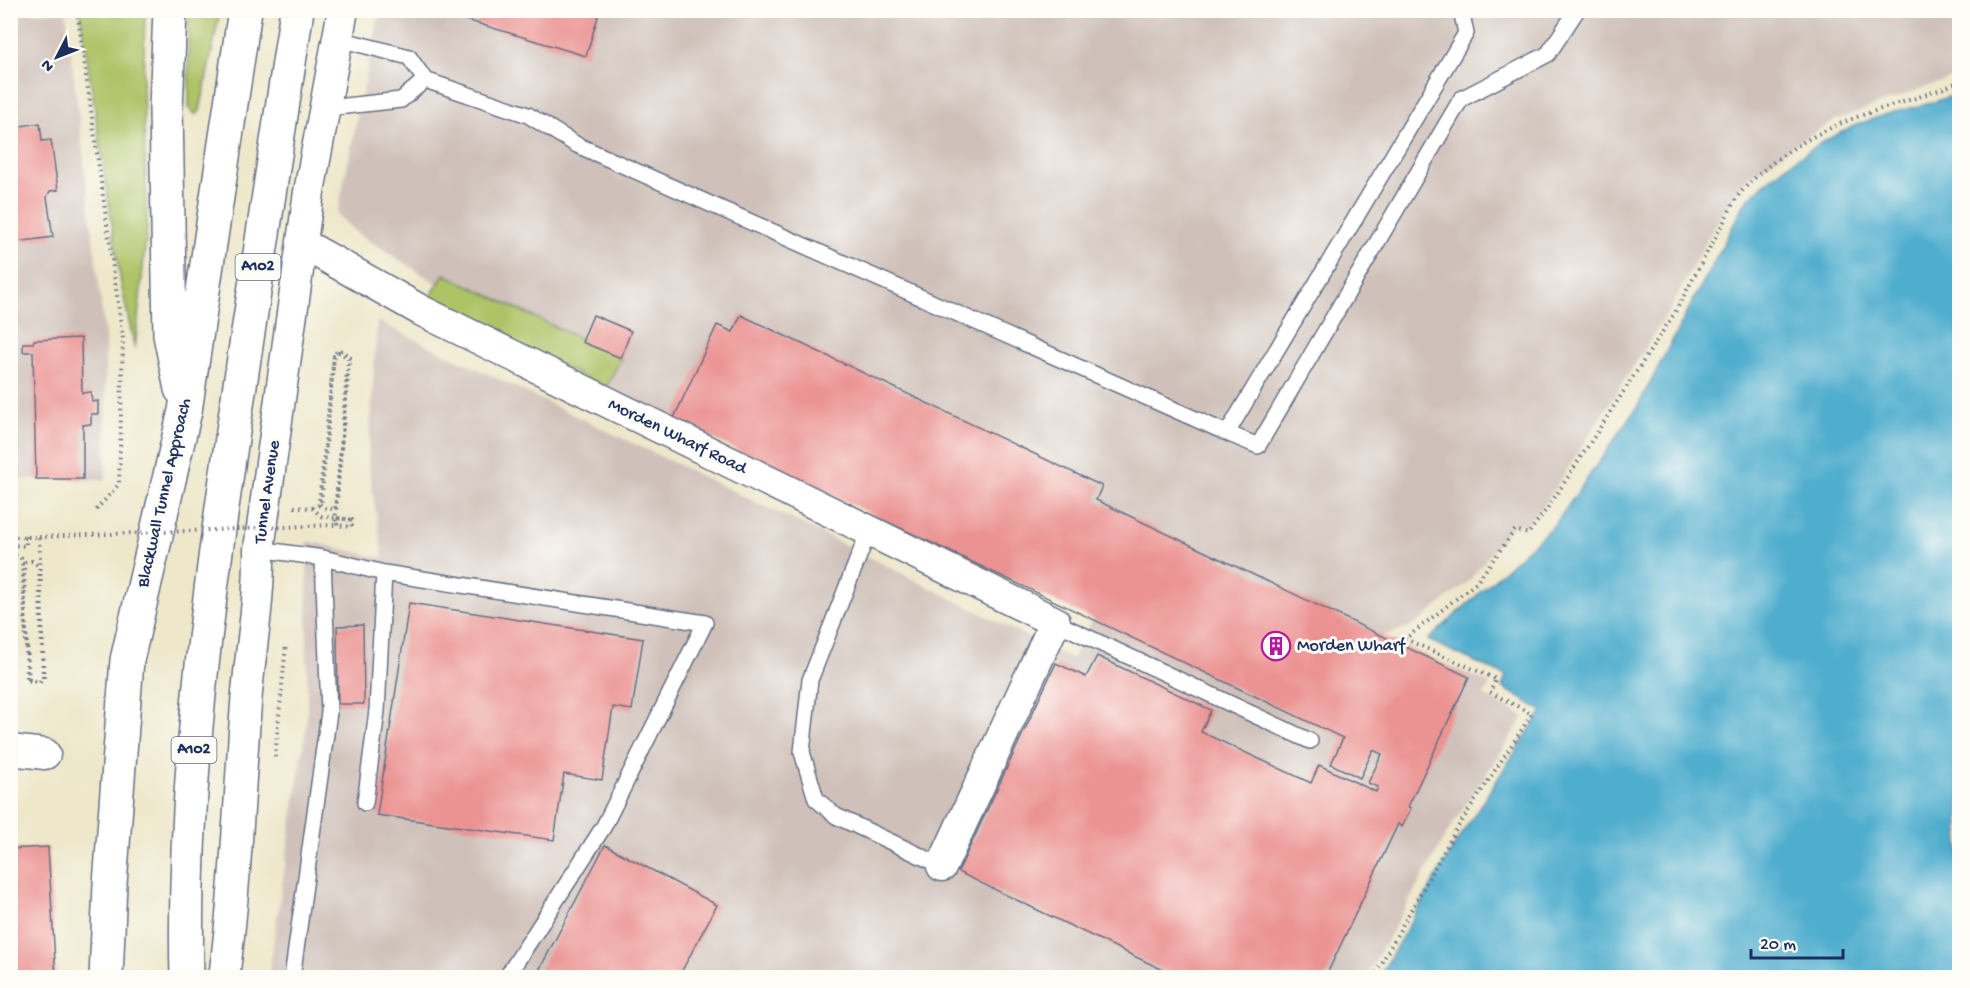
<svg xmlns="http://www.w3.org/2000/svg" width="1970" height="988" viewBox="0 0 1970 988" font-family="'Gochi Hand',sans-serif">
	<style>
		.industrial { fill: #cfc1ba }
		.green { fill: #aec266; stroke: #647862; stroke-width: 1.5 }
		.water { fill: #50adce; stroke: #366e96; stroke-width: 1.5 }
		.building { fill: #eb9392 }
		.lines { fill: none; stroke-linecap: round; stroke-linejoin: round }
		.service-casing { stroke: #656f84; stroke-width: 18 }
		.minor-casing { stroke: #656f84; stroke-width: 33 }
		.trunk-casing { stroke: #656f84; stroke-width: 36 }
		.path { stroke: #656f84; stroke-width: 4; stroke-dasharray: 1.5 4.5; stroke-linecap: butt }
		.service { stroke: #fff; stroke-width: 15 }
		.minor { stroke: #fff; stroke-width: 30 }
		.trunk { stroke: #fff; stroke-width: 33 }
		.path-bridge { stroke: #656f84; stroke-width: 4; stroke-dasharray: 1.5 4.5; stroke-linecap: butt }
		.labels { text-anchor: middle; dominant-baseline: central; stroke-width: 6; stroke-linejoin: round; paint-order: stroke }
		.shield { fill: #fdfcf7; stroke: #5f6c8c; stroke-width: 1.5 }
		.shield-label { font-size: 16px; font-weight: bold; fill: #1b2f5e }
		.street-label { font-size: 18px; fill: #1b2f5e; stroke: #fdfcf7 }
		.poi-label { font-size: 18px; fill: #1b2f5e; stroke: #fdfcf7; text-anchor: start }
	</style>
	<rect width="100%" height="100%" fill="#fdfcf7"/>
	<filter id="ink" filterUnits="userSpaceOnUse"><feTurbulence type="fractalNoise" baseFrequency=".0167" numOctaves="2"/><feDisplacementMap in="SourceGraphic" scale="12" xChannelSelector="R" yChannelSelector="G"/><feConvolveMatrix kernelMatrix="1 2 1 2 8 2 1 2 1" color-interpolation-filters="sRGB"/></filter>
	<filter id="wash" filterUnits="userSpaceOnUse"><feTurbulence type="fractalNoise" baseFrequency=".008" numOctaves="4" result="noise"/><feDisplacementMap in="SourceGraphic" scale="24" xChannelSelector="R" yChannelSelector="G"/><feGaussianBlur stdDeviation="1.35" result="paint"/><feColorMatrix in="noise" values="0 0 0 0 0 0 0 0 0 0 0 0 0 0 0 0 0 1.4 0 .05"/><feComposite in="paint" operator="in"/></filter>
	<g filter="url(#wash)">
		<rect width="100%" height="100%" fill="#eee7ca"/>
		<path class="industrial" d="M380,11H1959V75L1838,119L1799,141L1745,180L1719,218L1669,311L1545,504L1525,526L1513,524L1469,581L1415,625L1383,636L1490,684L1484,695L1524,717L1452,825L1366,977L268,978L307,721V541L383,558L368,462L377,321L829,537L1072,659L1093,619L606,388L620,358L444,274L438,284L357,233L337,215Z
			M66,12L105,336L106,480L11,479L10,13Z"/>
		<path class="green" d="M80,11H145L143,90L147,227L135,349L121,284Z
			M188,11H220L200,111L196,115L189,108Z
			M444,274L621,358L606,388L428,301Z"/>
		<path class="water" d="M1959,92V977H1379L1459,838L1542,711L1502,687L1506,676L1428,640L1556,523L1636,409L1746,201C1783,164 1831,132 1881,116C1907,107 1934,105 1959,92Z"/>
		<g id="blocks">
			<path class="building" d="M433,10H600L586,56Z
				M10,107L15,127L40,123L42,141L51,140L58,190L50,191L47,197L53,237L17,242L14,220H10Z
				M593,315L631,331L621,358L582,342Z
				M741,315L1102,486L1096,500L1469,677L1408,807L1411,808L1402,827L1398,824L1325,978H1180L958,872L1056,663L1086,677L1097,656L1211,710L1201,732L1311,783L1319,765L1376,792L1378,787L1368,783L1382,754L1373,750L1360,778L1331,764L1343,738L673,420L717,325L733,332Z
				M81,338L82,393L91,392L92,402L98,401V414H91V424L83,425V479H36L33,352H23V343H33L34,340Z
				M409,603L643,639L632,710L613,707L602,780L564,774L554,840L377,815Z
				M363,625L364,704H338L337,626Z
				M605,845L717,905L678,978H535Z
				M48,847L56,978H10V849Z"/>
		</g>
	</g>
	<g filter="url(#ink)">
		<use href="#blocks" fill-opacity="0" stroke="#656f84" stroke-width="1.5"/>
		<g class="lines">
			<g class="service-casing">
				<path id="service" d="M339,39L409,57L425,80L528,115L577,145L1227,433L1466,33L1461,10
					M327,108L401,100L425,80
					M1227,433L1258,446L1461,99L1548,54L1577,10
					M868,533L810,680L802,752L816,799L836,816L942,866
					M259,549L323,558L384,573L705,623L604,826L506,978
					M1055,622L1310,741
					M365,803L377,711L384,573
					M292,978L329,712L323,558"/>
			</g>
			<g class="minor-casing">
				<path id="minor" d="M303,244L422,311L1055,622L942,866
					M10,750L45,754
					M224,978C236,887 239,796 246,704C250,652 260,601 259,549L309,192L343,10"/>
			</g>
			<g class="trunk-casing">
				<path id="trunk" d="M170,10L166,109L170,335L181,389
					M106,978L110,884L127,660L185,411L245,10
					M187,978C182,783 209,590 238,398C257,269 277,140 297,10"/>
			</g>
			<path class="path" d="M77,10L123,339L119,484L96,510
				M294,507L312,508L321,504L334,355L337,351L342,350L350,357L335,509L323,508
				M312,508L321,516L352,520V527L337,525V518
				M10,537H39L40,556
				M10,545L26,546V538H23
				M10,553L21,558L22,564L29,679L39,682L43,678L39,566L32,561L24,562
				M275,757L286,645
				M1373,978L1454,833L1532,714L1490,692L1496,679L1405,639L1476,583L1515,530L1528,534L1549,506L1674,314L1737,197C1763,165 1803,139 1842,123C1880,107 1921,99 1960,81"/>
			<use href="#service" class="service"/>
			<use href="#minor" class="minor"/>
			<use href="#trunk" class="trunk"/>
			<path class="path-bridge" d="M337,518L352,520
				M39,537L335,525L348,358L339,352L334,356L333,366L319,503L323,508
				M24,562L27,680L39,683L44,679L40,556"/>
		</g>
	</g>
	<defs>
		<g id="building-ring" transform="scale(1.5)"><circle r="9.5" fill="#fdfcf7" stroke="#b5179e" stroke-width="1.5"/><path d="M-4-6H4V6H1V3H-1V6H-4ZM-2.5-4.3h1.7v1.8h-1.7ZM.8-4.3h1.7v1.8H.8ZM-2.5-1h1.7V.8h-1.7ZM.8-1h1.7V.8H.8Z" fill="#b5179e"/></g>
	</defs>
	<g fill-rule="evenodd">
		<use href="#building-ring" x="1276" y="646"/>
	</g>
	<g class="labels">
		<g class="shield">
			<rect x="235.5" y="254" width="45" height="26" rx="4.5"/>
			<rect x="171.5" y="737" width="45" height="26" rx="4.5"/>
		</g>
		<g class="shield-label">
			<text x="258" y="267">A102</text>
			<text x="194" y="750">A102</text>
		</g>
		<g class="street-label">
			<text transform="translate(677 437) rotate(26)">Morden Wharf Road</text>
			<text transform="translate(268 492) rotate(-82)">Tunnel Avenue</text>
			<text transform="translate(165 493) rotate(-77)">Blackwall Tunnel Approach</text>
		</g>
		<g class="poi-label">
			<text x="1297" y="646">Morden Wharf</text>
		</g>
	</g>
	<rect width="1970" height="988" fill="none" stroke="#fdfcf7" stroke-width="36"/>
	<g transform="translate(57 57) rotate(228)" stroke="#fdfcf7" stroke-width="4.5" paint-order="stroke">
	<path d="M0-4.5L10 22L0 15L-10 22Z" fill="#1b2f5e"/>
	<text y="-9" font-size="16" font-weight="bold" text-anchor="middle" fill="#1b2f5e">N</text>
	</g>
	<path d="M1751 949v9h92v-9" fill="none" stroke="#1b2f5e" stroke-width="3"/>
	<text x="1760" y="949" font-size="18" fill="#1b2f5e" stroke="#fdfcf7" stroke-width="4.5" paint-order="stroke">20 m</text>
</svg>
